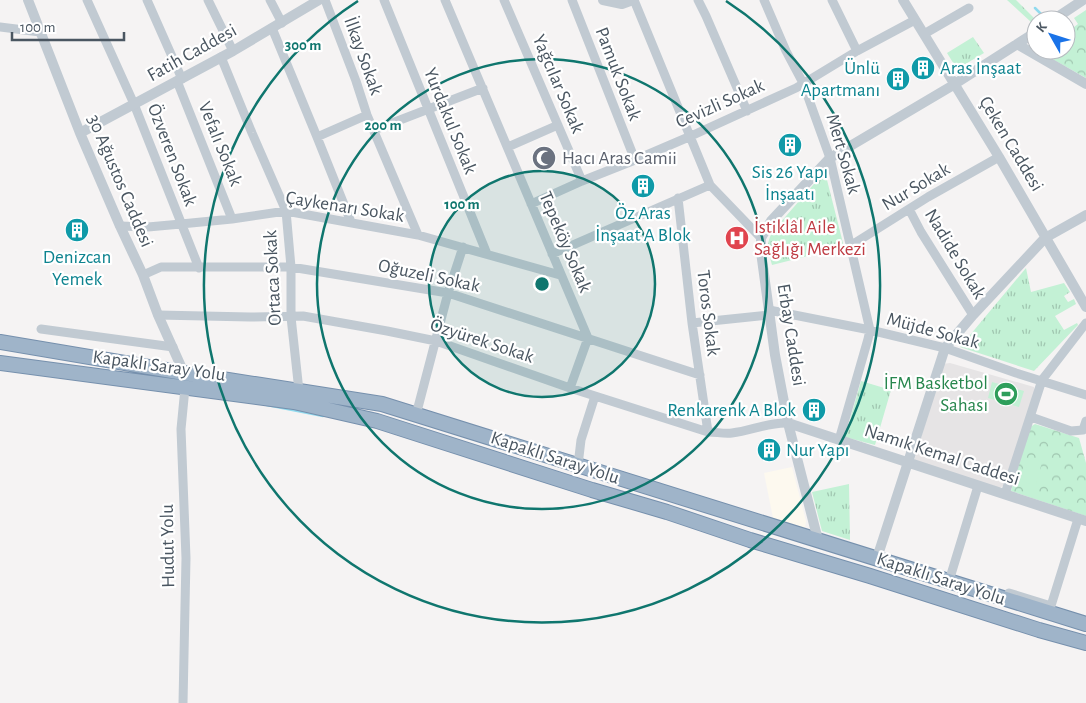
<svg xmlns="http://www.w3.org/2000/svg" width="1086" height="703" viewBox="0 0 1086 703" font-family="'Alegreya Sans',sans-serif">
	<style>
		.commercial { fill: #fdf9ef }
		.education { fill: #e6e4e5 }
		.grass { fill: url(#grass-tufts) }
		.forest { fill: url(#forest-crowns) }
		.pitch { fill: #c3f1d5 }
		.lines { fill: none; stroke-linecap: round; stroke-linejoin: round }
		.stream { stroke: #90daee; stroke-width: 2.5 }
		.trunk-casing { stroke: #7690ad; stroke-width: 16 }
		.minor { stroke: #c1cad2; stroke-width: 9 }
		.tertiary { stroke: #c1cad2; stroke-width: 10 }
		.trunk { stroke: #9fb4c9; stroke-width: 14 }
		.ring { fill: none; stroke: #0f766e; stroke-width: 2.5 }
		.labels { text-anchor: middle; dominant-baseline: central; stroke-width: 4.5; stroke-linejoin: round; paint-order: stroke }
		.street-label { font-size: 19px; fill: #4a5661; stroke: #fff }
		.culture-label { font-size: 19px; fill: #0d838f; stroke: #fff }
		.worship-label { font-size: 19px; fill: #5b616d; stroke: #fff; text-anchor: start }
		.health-label { font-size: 19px; fill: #be3a42; stroke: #fff; text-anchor: start }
		.leisure-label { font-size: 19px; fill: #27864d; stroke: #fff; text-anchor: end }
		.centre { fill: #0f766e; stroke: #fff; stroke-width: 2.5 }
		.ring-label { font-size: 15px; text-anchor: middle; font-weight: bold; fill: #0f766e; stroke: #fff; stroke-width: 4.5; stroke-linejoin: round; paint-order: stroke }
	</style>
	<defs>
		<pattern id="grass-tufts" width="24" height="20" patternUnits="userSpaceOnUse" patternTransform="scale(1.25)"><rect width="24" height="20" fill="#c3f1d5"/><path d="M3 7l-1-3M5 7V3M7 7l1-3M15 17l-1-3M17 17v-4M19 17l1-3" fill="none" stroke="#a0c6b0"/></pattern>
		<pattern id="forest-crowns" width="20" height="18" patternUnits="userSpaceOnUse" patternTransform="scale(1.25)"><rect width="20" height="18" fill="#c3f1d5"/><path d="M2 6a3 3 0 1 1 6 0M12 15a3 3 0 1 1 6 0" fill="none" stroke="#a0c6b0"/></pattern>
	</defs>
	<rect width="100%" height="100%" fill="#f5f3f3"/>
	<path class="commercial" d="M792,467L806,521L805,528L773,518L764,473Z"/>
	<path class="education" d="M950,363L1034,387L1035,392L1005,485L999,488L914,461L943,364Z"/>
	<path class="grass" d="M1007,0H1016L1035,19L1031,22Z
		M973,37L984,53L957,69L947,53Z
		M824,176L827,180L844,247L772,265C768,250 765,245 773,231L820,177Z
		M1026,268L1031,292L1064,283L1070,292L1064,296L1068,302L1074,299L1076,304L1055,316L1064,330L1077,323L1078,325L1034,371L960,347Z
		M861,381L891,390L875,445L845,437Z
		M849,484L850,540L822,531L812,492Z"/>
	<path class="forest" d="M1086,10V78L1031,47L1036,44V50H1066V24L1070,30L1078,24L1074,18Z
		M1035,424L1079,438L1086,463V516L1011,491L1030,427Z"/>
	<path class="pitch" d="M992,382L1024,391L1019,407L988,398Z
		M1029,458L1042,462L1036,485L1022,482Z"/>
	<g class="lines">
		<path class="stream" d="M1035,8L1042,15
			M267,405L323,416"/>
		<g class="trunk-casing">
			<path id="trunk" d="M0,342L184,373L382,404L1086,624
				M0,363L294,402L377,421L592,490L667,512L750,540L870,576L1039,630L1086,643"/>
		</g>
		<path class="minor" d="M87,0L134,104L199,268
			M147,0L182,79
			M208,0L233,51
			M270,0L282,23
			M325,0L356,81L367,115L418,235
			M384,0L487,254
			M445,0L588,338L570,388
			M504,0L582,181
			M572,0L635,160
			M634,0L710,185L761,238
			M698,0L706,16L747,111
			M764,0L786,51L803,83L830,158L870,330L868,339L839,440
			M832,0L857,51
			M0,27L40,32
			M272,28L317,137L351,222
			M924,34L969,8
			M221,57L252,133L286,211L291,267V317L299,391
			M177,81L232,219
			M374,130L483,88
			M317,137L367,115
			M508,147L558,125
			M678,198L692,323L708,432
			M531,204L582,181L635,160L691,136L796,88L857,51L915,20
			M909,209L921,232L973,315
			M120,226L148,227L181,224L232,219L286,211L418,235L560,275
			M850,246L928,197L999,157
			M552,254L710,185
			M143,275L161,267H291L448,293L700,375
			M769,310L870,330L945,348L1016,373L1086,395
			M158,315L250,317L303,316L387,331L436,341L570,388L708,432C716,432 724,434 732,433C751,431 768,422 788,423
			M692,323L769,315
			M41,329L173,347
			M416,415L448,293L463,247
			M1031,417L1071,431L1083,430L1086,421
			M578,465L581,440L595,396
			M1005,494L1042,380L1086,323
			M949,581L978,486
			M1009,593L1051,606
			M1050,609L1078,519
			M183,703L186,558L181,429L185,388"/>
		<path class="tertiary" d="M28,0L80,133L120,226L143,275L158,315L184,373
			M603,0L622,4L633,0
			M903,0L999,157L1086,307
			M1053,20L1083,0
			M1017,44L1086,84
			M80,133L233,51L319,0
			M788,423L1086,521
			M818,540L788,423L775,355L761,252V238L771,221L830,158L950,87L1036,32
			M877,558L945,348L973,315L1045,238L1086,215"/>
		<use href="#trunk" class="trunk"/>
	</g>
	<circle cx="542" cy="284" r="113" fill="#0f766e" fill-opacity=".12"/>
	<g class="ring">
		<circle cx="542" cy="284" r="113"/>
		<circle cx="542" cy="284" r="225"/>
		<path d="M726 1A338 338 0 1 1 358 1"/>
	</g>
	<defs>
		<g id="building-disc" transform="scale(1.25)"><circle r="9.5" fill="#0f9aa8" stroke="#fff"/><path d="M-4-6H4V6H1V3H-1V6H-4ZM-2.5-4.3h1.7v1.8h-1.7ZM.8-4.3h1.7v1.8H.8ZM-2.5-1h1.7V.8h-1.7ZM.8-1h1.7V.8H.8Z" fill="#fff"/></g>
		<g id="mosque-disc" transform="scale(1.25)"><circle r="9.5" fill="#6b7280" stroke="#fff"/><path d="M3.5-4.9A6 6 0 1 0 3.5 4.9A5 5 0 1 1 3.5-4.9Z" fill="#fff"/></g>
		<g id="hospital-disc" transform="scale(1.25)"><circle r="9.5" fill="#e0444e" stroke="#fff"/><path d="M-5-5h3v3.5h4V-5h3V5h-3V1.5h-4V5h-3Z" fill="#fff"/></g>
		<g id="stadium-disc" transform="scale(1.25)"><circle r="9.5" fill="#2e9e5b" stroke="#fff"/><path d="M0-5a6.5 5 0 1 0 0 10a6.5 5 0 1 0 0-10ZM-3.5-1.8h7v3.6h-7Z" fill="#fff"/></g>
	</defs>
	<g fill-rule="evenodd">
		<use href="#building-disc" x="923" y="68"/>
		<use href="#building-disc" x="898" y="79"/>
		<use href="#building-disc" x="790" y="145"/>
		<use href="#mosque-disc" x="544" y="158"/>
		<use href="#building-disc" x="643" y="186"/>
		<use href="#building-disc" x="77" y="230"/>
		<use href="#hospital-disc" x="737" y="238"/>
		<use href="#stadium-disc" x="1006" y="394"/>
		<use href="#building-disc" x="814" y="410"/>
		<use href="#building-disc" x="769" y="450"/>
	</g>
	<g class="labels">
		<g class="street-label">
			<text transform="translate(192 53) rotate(-29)">Fatih Caddesi</text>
			<text transform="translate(363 56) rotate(70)">İlkay Sokak</text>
			<text transform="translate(618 74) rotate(69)">Pamuk Sokak</text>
			<text transform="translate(558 84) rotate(67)">Yağcılar Sokak</text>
			<text transform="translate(720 104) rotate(-24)">Cevizli Sokak</text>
			<text transform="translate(450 121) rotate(68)">Yurdakul Sokak</text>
			<text transform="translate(220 144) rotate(68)">Vefalı Sokak</text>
			<text transform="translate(1011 144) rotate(59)">Çeken Caddesi</text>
			<text transform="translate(843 154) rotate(74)">Mert Sokak</text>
			<text transform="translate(172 155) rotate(69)">Özveren Sokak</text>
			<text transform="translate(120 181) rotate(67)">30 Ağustos Caddesi</text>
			<text transform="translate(916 187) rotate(-31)">Nur Sokak</text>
			<text transform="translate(345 207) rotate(9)">Çaykenarı Sokak</text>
			<text transform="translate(565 242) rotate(67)">Tepeköy Sokak</text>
			<text transform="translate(955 254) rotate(59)">Nadide Sokak</text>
			<text transform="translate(429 276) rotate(12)">Oğuzeli Sokak</text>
			<text transform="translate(273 278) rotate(-93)">Ortaca Sokak</text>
			<text transform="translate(708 313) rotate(83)">Toros Sokak</text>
			<text transform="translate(933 331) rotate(15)">Müjde Sokak</text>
			<text transform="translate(791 335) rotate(81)">Erbay Caddesi</text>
			<text transform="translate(482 341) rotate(18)">Özyürek Sokak</text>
			<text transform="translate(159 366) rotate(8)">Kapaklı Saray Yolu</text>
			<text transform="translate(942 455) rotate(18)">Namık Kemal Caddesi</text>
			<text transform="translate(555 458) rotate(18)">Kapaklı Saray Yolu</text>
			<text transform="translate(168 546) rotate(-91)">Hudut Yolu</text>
			<text transform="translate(941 579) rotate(18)">Kapaklı Saray Yolu</text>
		</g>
		<g class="culture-label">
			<text x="880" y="68" text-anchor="end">Ünlü<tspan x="880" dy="22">Apartmanı</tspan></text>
			<text x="940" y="68" text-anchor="start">Aras İnşaat</text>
			<text x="790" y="172">Sis 26 Yapı<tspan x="790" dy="22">İnşaatı</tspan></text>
			<text x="643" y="213">Öz Aras<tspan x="643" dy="22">İnşaat A Blok</tspan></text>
			<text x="77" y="257">Denizcan<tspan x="77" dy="22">Yemek</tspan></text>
			<text x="796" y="410" text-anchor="end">Renkarenk A Blok</text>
			<text x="786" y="450" text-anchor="start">Nur Yapı</text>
		</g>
		<g class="worship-label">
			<text x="562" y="158">Hacı Aras Camii</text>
		</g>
		<g class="health-label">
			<text x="754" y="227">İstiklâl Aile<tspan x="754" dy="22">Sağlığı Merkezi</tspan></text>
		</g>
		<g class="leisure-label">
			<text x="988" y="383">İFM Basketbol<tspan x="988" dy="22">Sahası</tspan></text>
		</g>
	</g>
	<circle cx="542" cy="284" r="8" class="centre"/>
	<g class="ring-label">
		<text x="303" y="50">300 m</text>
		<text x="383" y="130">200 m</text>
		<text x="462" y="209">100 m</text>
	</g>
	<g transform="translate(1051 35) rotate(309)"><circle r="24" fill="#ffffff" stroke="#b7bbc0"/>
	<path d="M0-4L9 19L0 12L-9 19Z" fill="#1a73e8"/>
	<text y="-8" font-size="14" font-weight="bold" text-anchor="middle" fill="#4a5661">K</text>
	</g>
	<path d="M12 32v8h112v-8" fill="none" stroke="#4a5661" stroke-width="2.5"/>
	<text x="20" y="32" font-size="15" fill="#4a5661" stroke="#ffffff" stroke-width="4" paint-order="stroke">100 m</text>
</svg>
